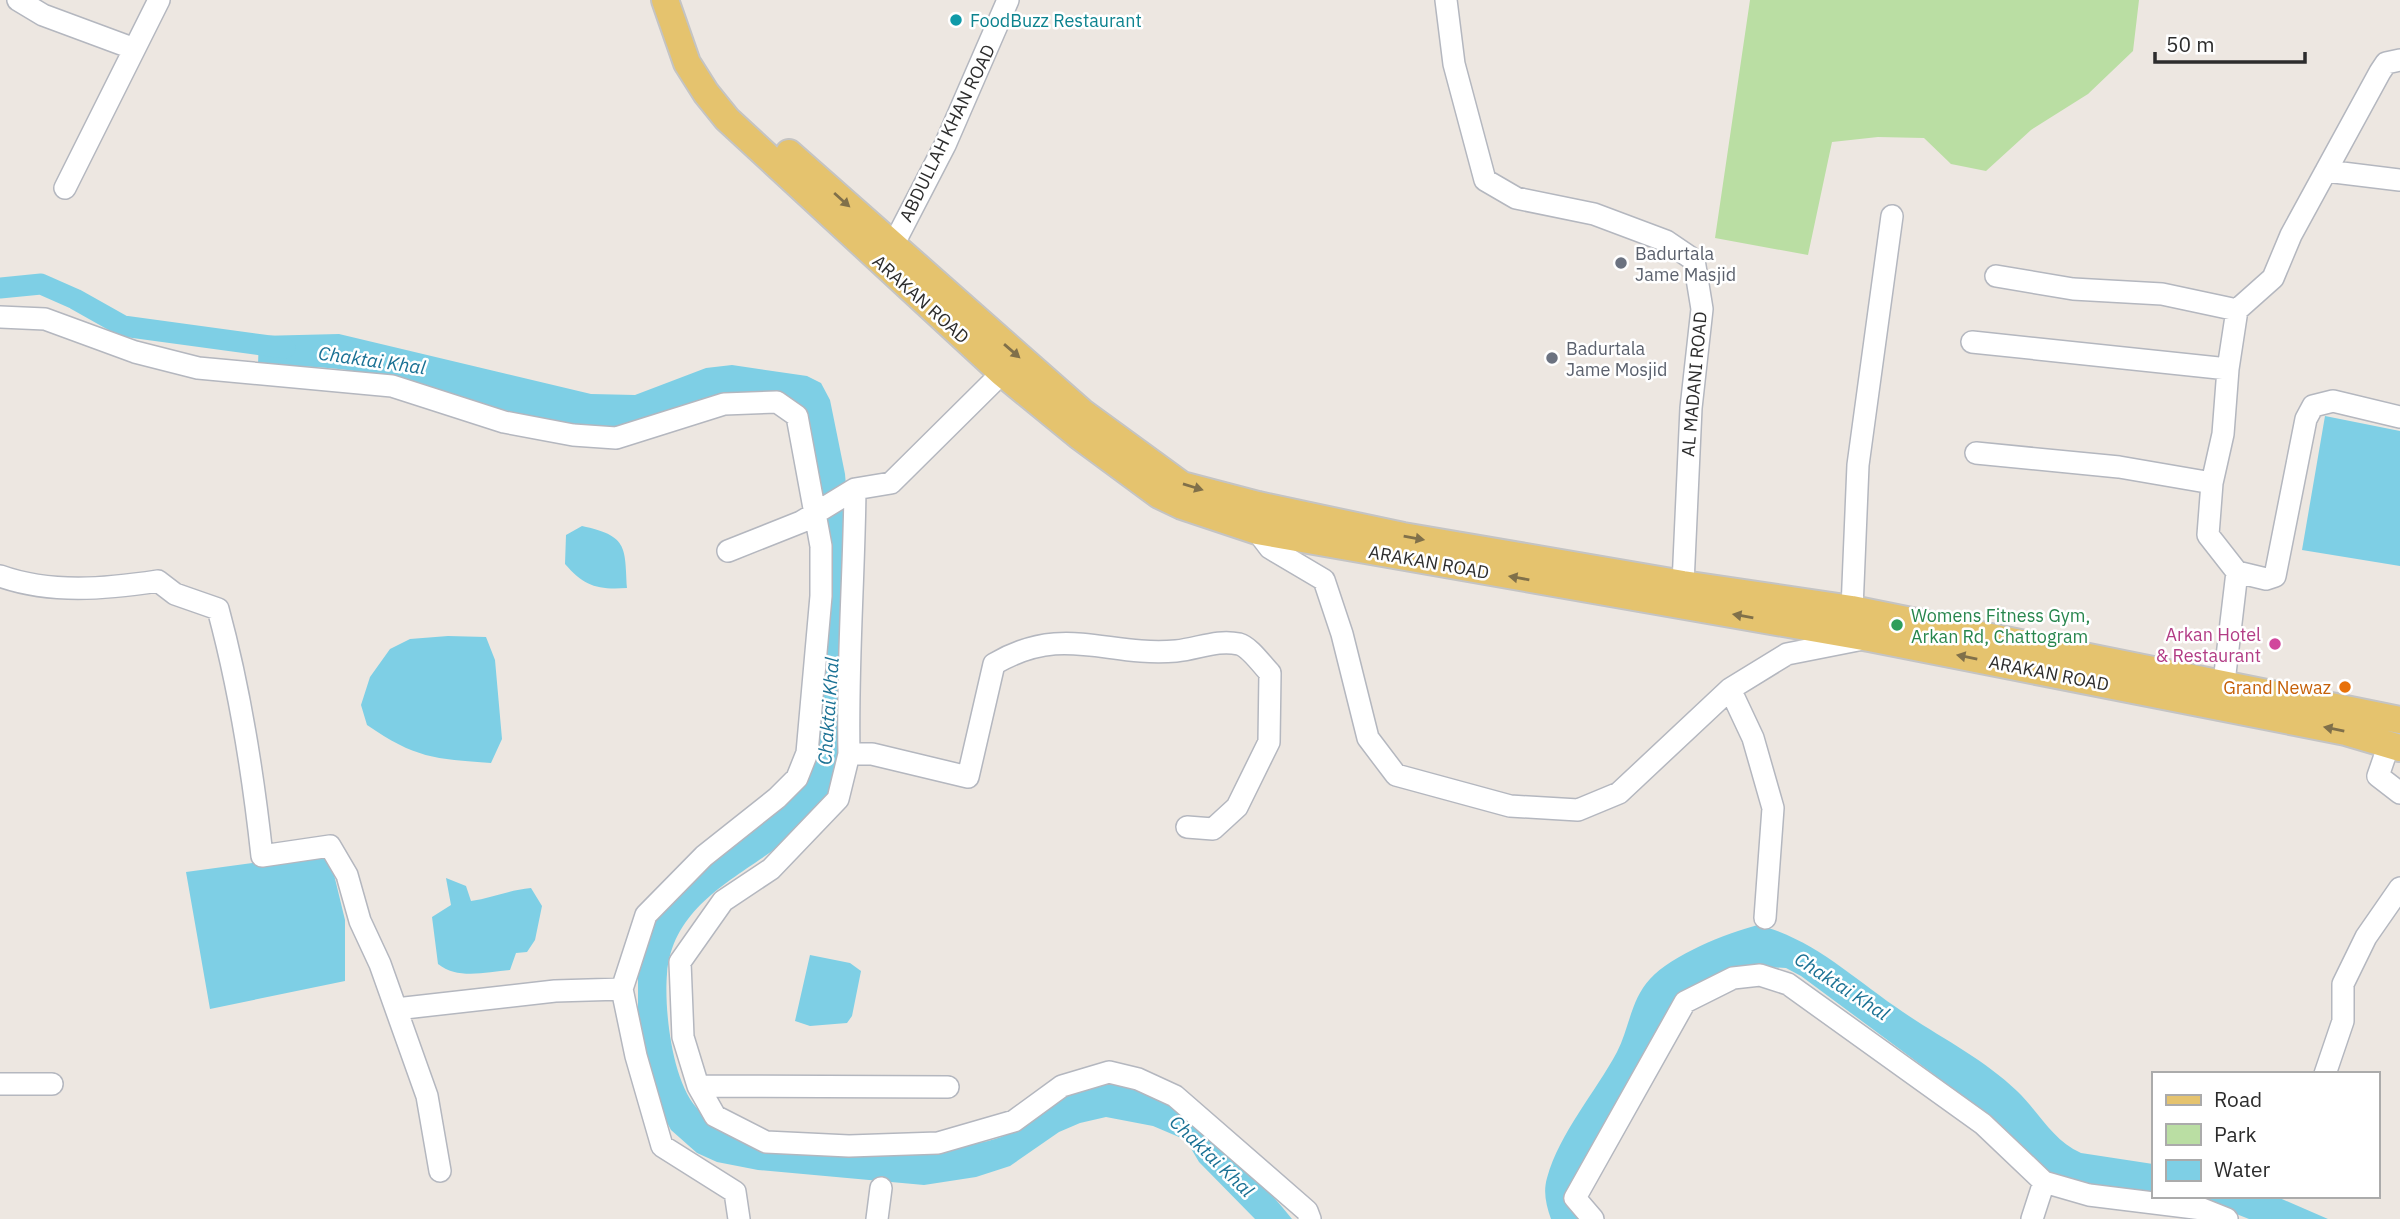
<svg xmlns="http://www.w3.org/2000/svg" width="2400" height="1219" viewBox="0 0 2400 1219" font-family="'IBM Plex Sans',sans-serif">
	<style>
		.green { fill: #badea3 }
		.water { fill: #7ecfe5 }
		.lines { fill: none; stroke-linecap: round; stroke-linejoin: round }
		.canal { stroke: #7ecfe5; stroke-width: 21 }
		.minor-casing { stroke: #b4b7bf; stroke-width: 24 }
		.major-casing { stroke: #c4c4c4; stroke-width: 30 }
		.minor { stroke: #fff; stroke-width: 21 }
		.major { stroke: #e5c36e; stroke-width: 26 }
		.oneway { fill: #80704a }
		.culture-dot { fill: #0f9aa8; stroke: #fff; stroke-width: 2.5 }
		.worship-dot { fill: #6b7280; stroke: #fff; stroke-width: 2.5 }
		.leisure-dot { fill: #2e9e5b; stroke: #fff; stroke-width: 2.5 }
		.hotel-dot { fill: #d1479c; stroke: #fff; stroke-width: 2.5 }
		.food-dot { fill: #e8710a; stroke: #fff; stroke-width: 2.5 }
		.labels { text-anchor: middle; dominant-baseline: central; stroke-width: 5; stroke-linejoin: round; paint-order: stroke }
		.culture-label { font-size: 18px; fill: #0d838f; stroke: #fff; text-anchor: start }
		.street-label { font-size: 18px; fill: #2d2d2d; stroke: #fff }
		.worship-label { font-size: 18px; fill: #5b616d; stroke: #fff; text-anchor: start }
		.leisure-label { font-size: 18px; fill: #27864d; stroke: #fff; text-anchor: start }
		.hotel-label { font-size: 18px; fill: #b23c85; stroke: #fff; text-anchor: end }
		.food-label { font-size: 18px; fill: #c56008; stroke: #fff; text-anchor: end }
		.water-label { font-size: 19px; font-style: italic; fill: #1a7194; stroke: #fff }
	</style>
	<rect width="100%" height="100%" fill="#ede7e1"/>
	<path class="green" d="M1750,0H2139L2133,51L2088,94L2031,130L1986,171L1951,164L1924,138L1878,137L1832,142L1808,255L1715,238Z"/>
	<path class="water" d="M339,334L591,394L635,395L706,368L732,365L807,376L821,383L830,400L845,474L849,520L841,760C824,863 676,867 667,974C664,1009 672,1086 700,1111C706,1117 716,1121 724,1125C729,1128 736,1134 742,1136C752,1139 766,1137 776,1138C803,1139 831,1140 858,1142C903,1144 951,1152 995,1139C1041,1125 1068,1069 1122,1083C1180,1097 1255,1173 1292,1219H1255L1199,1162L1186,1140L1153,1126L1106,1117L1080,1123L1059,1132L1010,1166L976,1177L924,1185L758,1170L717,1162L697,1153L671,1130L664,1117L638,1033V971L658,908L799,782L825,584L786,397C733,408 661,431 608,428C527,423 448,392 369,374C333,366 295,366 258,365L259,336Z
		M2325,416L2400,431V566L2302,550Z
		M582,526C627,536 625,545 627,588C597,590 584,586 565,564L566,535Z
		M448,636L486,637L495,660L502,739L491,763C434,759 415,758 367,725L361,705L370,677L390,649L410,639Z
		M312,855L330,858L345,920V981L210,1009L186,872Z
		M446,878L466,886L471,901C492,898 509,890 531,888L542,906L535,940L527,952L516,953L510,970C486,972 458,980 438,964L432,917L451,905Z
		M1758,925C1814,939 1855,980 1903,1012C1941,1038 1984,1059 2017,1091C2039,1112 2052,1140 2081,1153L2153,1164V1192L2065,1182L2043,1167L1963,1096L1801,976L1786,968L1745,966L1686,995L1588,1160L1584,1219H1551C1546,1205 1543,1192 1547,1178C1560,1132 1595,1093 1617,1052C1629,1029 1631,999 1650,979C1672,955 1726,933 1758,925Z
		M810,955L850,963L861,971L852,1016L847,1023L810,1026L795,1021Z
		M2176,1196H2275L2328,1219H2249L2206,1202Z"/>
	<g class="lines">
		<path class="canal" d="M0,288L41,284L75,299L123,326L285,348"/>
		<g class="minor-casing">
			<path id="minor" d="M18,0L43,15L132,48
				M1446,0L1454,64L1485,180L1516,198L1594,214L1666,241L1694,260L1702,309L1691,408L1683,584
				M2326,171L2400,180
				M65,188L159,0
				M887,257L945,145L1008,0
				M1996,276L2073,289L2162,294L2237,310L2228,369
				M2237,310L2273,278L2291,235L2380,72L2386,63L2400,60
				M0,317L45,319L135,352L198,368L392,386L504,422L573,435L616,438L724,404L777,402L797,416L821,546V596L807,753L797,778L777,798L704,856L646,915L622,989L636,1056L662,1146L735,1192L739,1219
				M1972,342L2228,369L2223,434L2212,483
				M1976,453L2119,467L2212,483L2208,535L2237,572L2224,682
				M1257,531L1270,548L1324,580L1342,634L1368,738L1396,775L1510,806L1578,810L1619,793L1730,689L1787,654L1858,640
				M728,551L801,522L855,489L891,483L1002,373
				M2237,572L2266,579L2275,576L2306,419L2313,406L2333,401L2400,417
				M0,576C50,594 106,589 158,581L175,594L218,609C240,690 253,773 262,856L330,846L347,875L360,921L380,964L427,1096L440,1171
				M1852,609L1858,465L1892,216
				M1730,689L1753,738L1773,808L1765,918
				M2389,744L2378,776L2400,793
				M849,754C847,665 854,578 855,489
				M1187,827L1213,829L1237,807L1269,742L1270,673C1262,665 1250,647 1239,644C1217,639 1198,649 1176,651C1106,657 1064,623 994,664L968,777L872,754H849L838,799L771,869L723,901L680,962L683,1037L698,1086L715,1116L766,1142L849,1146L938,1143L1014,1121L1062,1086L1109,1072L1138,1079L1175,1096L1307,1211L1310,1219
				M396,1009L555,991L622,989
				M2325,1074L2343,1021V984L2366,937L2400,888
				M0,1084H52
				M698,1086L948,1087
				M877,1219L881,1188
				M1593,1219L1575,1198L1685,1002L1733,978L1760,975L1788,984L1983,1124L2044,1182L2089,1195L2202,1209L2227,1219
				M2032,1219L2044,1182"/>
		</g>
		<g class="major-casing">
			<path id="major" d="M665,0L687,63L706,93L727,119L1002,373L1079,436L1159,495L1182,506L1257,531L1869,638L2346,732L2400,748
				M789,153L1082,412L1182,485L1258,505L1403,536L1683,584L1852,609L2400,720"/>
		</g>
		<use href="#minor" class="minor"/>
		<use href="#major" class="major"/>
	</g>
	<defs><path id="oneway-solid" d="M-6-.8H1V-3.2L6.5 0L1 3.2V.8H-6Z" transform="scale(1.75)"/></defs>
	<g class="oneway">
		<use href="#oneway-solid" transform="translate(842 200) rotate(42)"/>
		<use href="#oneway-solid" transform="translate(1012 351) rotate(41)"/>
		<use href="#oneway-solid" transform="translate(1193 487) rotate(17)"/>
		<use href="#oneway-solid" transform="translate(1414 538) rotate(10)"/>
		<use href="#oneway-solid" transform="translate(1519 578) rotate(-170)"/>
		<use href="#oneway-solid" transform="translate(1743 616) rotate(-170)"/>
		<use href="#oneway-solid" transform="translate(1967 657) rotate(-169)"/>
		<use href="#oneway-solid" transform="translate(2334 729) rotate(-169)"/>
	</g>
	<circle class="culture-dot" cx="956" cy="20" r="7"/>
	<g class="worship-dot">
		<circle cx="1621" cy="263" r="7"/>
		<circle cx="1552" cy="358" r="7"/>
	</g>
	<circle class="leisure-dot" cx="1897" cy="625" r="7"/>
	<circle class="hotel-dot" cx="2275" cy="644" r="7"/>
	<circle class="food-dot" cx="2345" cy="687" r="7"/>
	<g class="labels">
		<g class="culture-label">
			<text x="970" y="20">FoodBuzz Restaurant</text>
		</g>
		<g class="street-label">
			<text transform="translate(947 133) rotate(-64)">ABDULLAH KHAN ROAD</text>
			<text transform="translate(921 299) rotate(42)">ARAKAN ROAD</text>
			<text transform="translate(1694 384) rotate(-85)">AL MADANI ROAD</text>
			<text transform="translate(1429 562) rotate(10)">ARAKAN ROAD</text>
			<text transform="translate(2049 673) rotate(11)">ARAKAN ROAD</text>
		</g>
		<g class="worship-label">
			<text x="1635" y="253">Badurtala<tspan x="1635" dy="21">Jame Masjid</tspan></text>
			<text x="1566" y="348">Badurtala<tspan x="1566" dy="21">Jame Mosjid</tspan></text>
		</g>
		<g class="leisure-label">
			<text x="1911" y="615">Womens Fitness Gym,<tspan x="1911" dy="21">Arkan Rd, Chattogram</tspan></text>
		</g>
		<g class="hotel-label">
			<text x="2261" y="634">Arkan Hotel<tspan x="2261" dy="21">&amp; Restaurant</tspan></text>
		</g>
		<g class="food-label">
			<text x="2331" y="687">Grand Newaz</text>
		</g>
		<g class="water-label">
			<text transform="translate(372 360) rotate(8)">Chaktai Khal</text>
			<text transform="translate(828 711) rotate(-86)">Chaktai Khal</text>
			<text transform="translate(1842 986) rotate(33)">Chaktai Khal</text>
			<text transform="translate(1212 1156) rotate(44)">Chaktai Khal</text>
		</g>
	</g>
	<rect x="2152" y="1072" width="228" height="126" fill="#ffffff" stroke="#ababab" stroke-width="2"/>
	<rect x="2166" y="1095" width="35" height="10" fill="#e5c36e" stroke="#ababab" stroke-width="2"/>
	<text x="2214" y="1107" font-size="21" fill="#2d2d2d">Road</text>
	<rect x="2166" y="1124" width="35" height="21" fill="#badea3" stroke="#ababab" stroke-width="2"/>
	<text x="2214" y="1142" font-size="21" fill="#2d2d2d">Park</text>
	<rect x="2166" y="1160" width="35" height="21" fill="#7ecfe5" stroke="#ababab" stroke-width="2"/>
	<text x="2214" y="1177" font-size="21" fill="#2d2d2d">Water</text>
	<path d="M2155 52v10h150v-10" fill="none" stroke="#2d2d2d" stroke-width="3.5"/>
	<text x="2166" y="52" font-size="21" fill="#2d2d2d" stroke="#ffffff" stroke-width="5" paint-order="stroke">50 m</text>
</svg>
